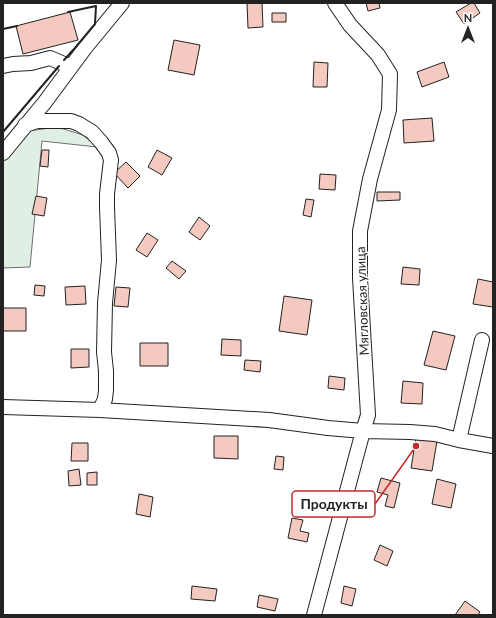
<svg xmlns="http://www.w3.org/2000/svg" width="496" height="618" viewBox="0 0 496 618" font-family="Lato,sans-serif">
	<style>
		.green { fill: #e0efe3; stroke: #6f6f6f }
		.building { fill: #f3c9c0; stroke: #222 }
		.lines { fill: none; stroke-linecap: round; stroke-linejoin: round }
		.minor-casing { stroke: #222; stroke-width: 16 }
		.minor { stroke: #fff; stroke-width: 14 }
		.wall { stroke: #222; stroke-width: 2 }
		.labels { text-anchor: middle; dominant-baseline: central; stroke-width: 3; stroke-linejoin: round; paint-order: stroke }
		.street-label { font-size: 13px; fill: #222; stroke: #fff }
		.leader { fill: none; stroke: #c62828; stroke-width: 1.5 }
		.callout-dot { fill: #c62828; stroke: #fff; stroke-width: 1.5 }
		.callout { fill: #fff; stroke: #c62828; stroke-width: 1.5 }
		.callout-label { font-size: 14px; text-anchor: middle; font-weight: bold; fill: #222 }
	</style>
	<rect width="100%" height="100%" fill="#fff"/>
	<path class="green" d="M57,127L83,135L97,147L42,141L30,267L3,268V160L29,131Z"/>
	<path class="building" d="M247,3H262L263,27L248,28Z
		M366,3H379L380,8L368,11Z
		M471,3H474L480,13L464,24L456,12Z
		M70,12L78,40L23,54L16,26Z
		M272,13H286V22H272Z
		M174,40L200,45L194,75L168,70Z
		M314,62L328,63L327,87H313Z
		M444,62L449,77L422,87L417,72Z
		M432,118L434,141L404,143L403,120Z
		M42,150H49L48,167L40,166Z
		M157,150L172,158L162,175L148,167Z
		M126,162L140,176L128,188L114,173Z
		M320,174L336,175L335,190L319,189Z
		M377,192H400V200L377,201Z
		M36,196L47,198L44,216L32,214Z
		M306,199L314,200L311,217L303,215Z
		M199,217L210,226L200,240L189,232Z
		M147,233L158,240L147,257L136,250Z
		M172,261L186,271L179,279L166,268Z
		M403,267L420,269L419,285L401,284Z
		M478,279L493,282V307L473,304Z
		M35,285L45,286L44,296L34,295Z
		M85,286L86,304L66,305L65,287Z
		M116,287L130,288L128,307L114,306Z
		M284,296L312,300L307,335L279,331Z
		M3,308H26V331H3Z
		M433,331L455,336L446,370L424,365Z
		M222,339L241,340V356L221,355Z
		M140,343H168V366H140Z
		M71,349H89V367L71,368Z
		M245,360L261,361L260,372L244,370Z
		M329,376L345,378L344,390L328,388Z
		M403,381L423,383L422,404L401,403Z
		M214,436H238V459L214,458Z
		M416,438L437,441L432,471L411,468Z
		M72,443H88V461H71Z
		M276,456L284,457L283,470L274,469Z
		M79,469L81,485L69,486L68,471Z
		M97,472V485H87V473Z
		M381,478L400,483L394,508L385,506L388,495L377,492Z
		M437,479L456,484L451,508L432,504Z
		M139,494L153,497L150,517L136,514Z
		M292,518L303,520L300,531L309,533L307,542L288,538Z
		M380,545L393,551L387,566L374,560Z
		M192,586L217,589L215,601L191,599Z
		M344,586L356,589L352,606L341,603Z
		M259,595L278,599L275,611L257,607Z
		M465,601L480,612L478,615H455Z"/>
	<g class="lines">
		<g class="minor-casing">
			<path id="minor" d="M3,66L13,64L31,63L50,58L71,67
				M25,125L37,121H71L79,124L92,132L101,142L109,153L111,160L107,194V207L109,260L105,303L104,352L106,371V390L105,399L100,410
				M3,153L45,102L85,48L122,3
				M3,407L100,410L269,420L328,428L363,431L410,432L435,434L459,440L493,446
				M459,440L482,340
				M314,615L363,431L368,415L360,278V231L370,179L389,110L390,74L378,55L350,25L335,3"/>
		</g>
		<use href="#minor" class="minor"/>
		<path class="wall" d="M3,29L17,26
			M64,60L75,48L95,24L96,6L68,12
			M3,132L59,66"/>
	</g>
	<g class="labels">
		<g class="street-label">
			<text transform="translate(362 301) rotate(-92)">Мягловская улица</text>
		</g>
	</g>
	<path class="leader" d="M416 446L375 504"/>
	<circle class="callout-dot" cx="416" cy="446" r="4"/>
	<rect class="callout" x="292" y="491" width="83" height="26" rx="4"/>
	<g class="callout-label">
		<text x="334" y="509">Продукты</text>
	</g>
	<rect width="496" height="618" fill="none" stroke="#222222" stroke-width="8"/>
	<g transform="translate(468 28)" stroke="#ffffff" stroke-width="3" paint-order="stroke">
	<path d="M0-3L7 15L0 10L-7 15Z" fill="#222222"/>
	<text y="-6" font-size="11" font-weight="bold" text-anchor="middle" fill="#222222">N</text>
	</g>
</svg>
